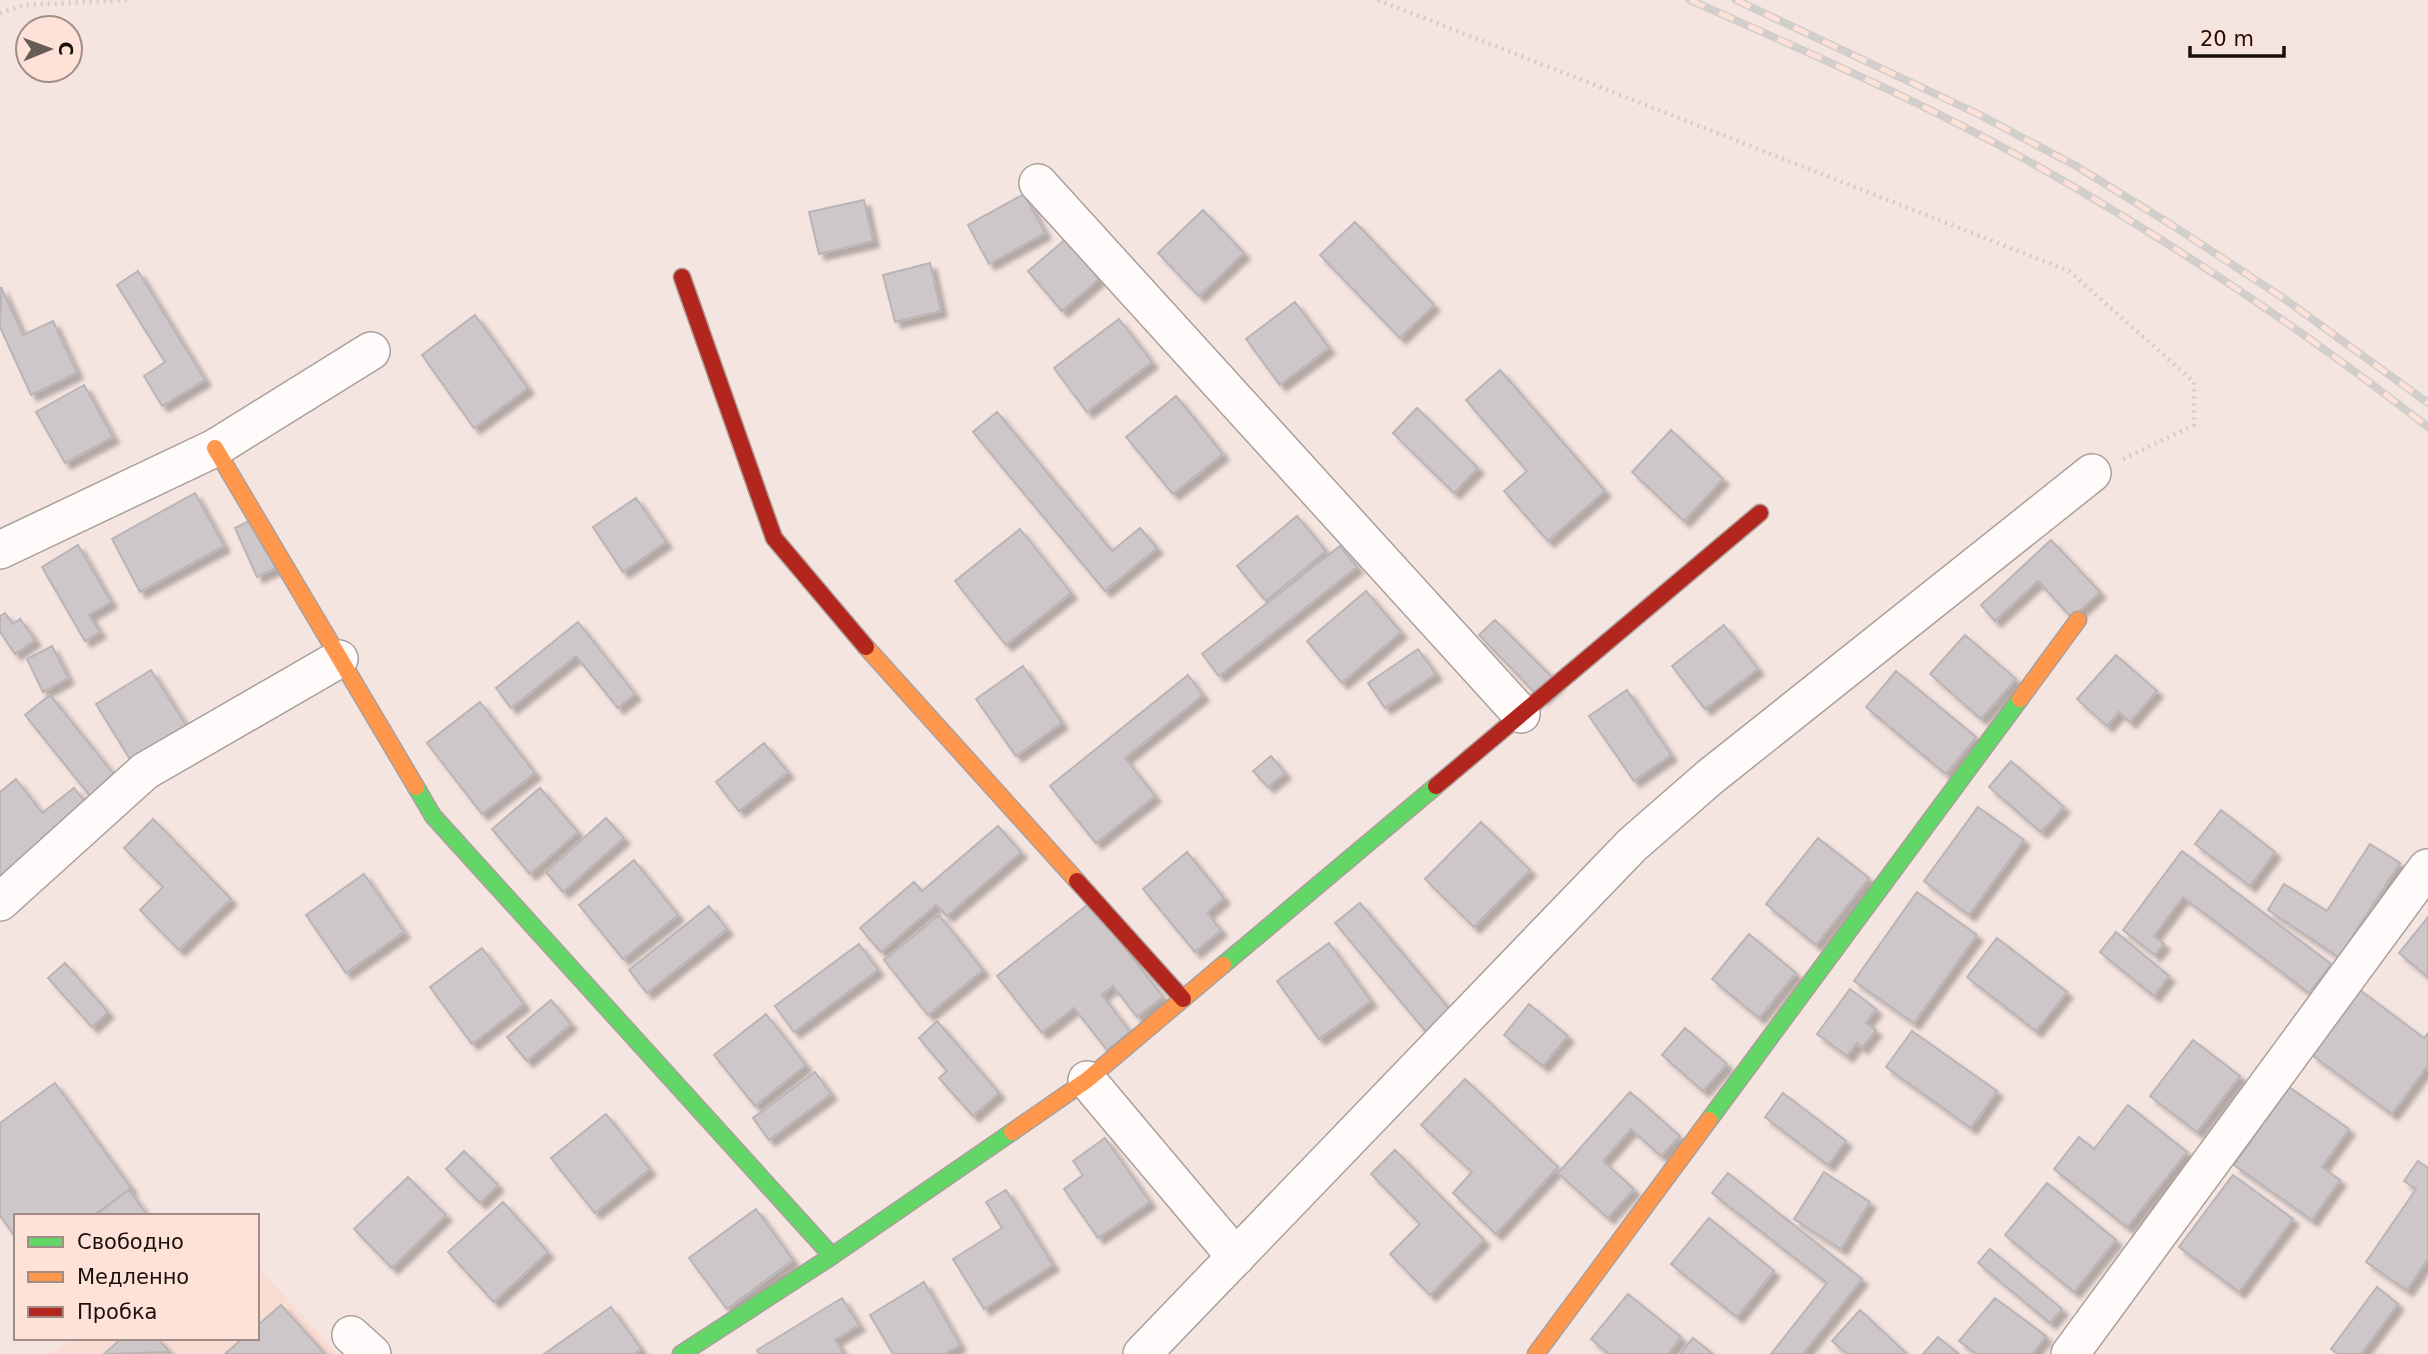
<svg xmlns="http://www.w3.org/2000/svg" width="2428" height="1354" viewBox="0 0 2428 1354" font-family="'DejaVu Sans',sans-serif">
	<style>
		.built { fill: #f9ddd4 }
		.building { fill: #cec7c9; stroke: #bab4b6; stroke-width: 2; filter: url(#shadow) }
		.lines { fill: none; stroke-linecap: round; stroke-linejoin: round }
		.street-casing { stroke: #aa9f9b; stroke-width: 40 }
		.fast-casing { stroke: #aa9f9b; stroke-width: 19 }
		.slow-casing { stroke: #aa9f9b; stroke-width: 19 }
		.jam-casing { stroke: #aa9f9b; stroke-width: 19 }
		.path { stroke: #d1cccb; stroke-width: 4.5; stroke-dasharray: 2 5; stroke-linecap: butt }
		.street { stroke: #fefbfa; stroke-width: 37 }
		.fast { stroke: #63d668; stroke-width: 16 }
		.slow { stroke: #ff974d; stroke-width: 16 }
		.jam { stroke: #b3261e; stroke-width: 16 }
		.rail-casing { stroke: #d2cecc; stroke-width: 8 }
		.rail { stroke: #fee1d7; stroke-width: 5; stroke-dasharray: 16; stroke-linecap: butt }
	</style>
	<defs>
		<filter id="shadow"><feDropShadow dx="6" dy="6" stdDeviation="2" flood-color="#0004"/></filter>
	</defs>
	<rect width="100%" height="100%" fill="#f5e5e0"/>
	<path class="built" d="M257,1266L338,1354H50L72,1338H257Z"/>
	<path class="building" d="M1024,194L1045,233L989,264L968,225Z
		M864,200L873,241L819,254L809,212Z
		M1203,210L1244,253L1199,296L1158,253Z
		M1355,222L1434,305L1400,338L1320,255Z
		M1066,239L1099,279L1062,311L1028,271Z
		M930,263L941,311L895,322L883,275Z
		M138,271L205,380L162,406L144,376L165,362L117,285Z
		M1,287L23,335L53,321L77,373L31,395L0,327Z
		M1295,302L1329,348L1280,385L1246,339Z
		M475,315L528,388L474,428L422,355Z
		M1119,319L1152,362L1087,412L1054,368Z
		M1500,370L1605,491L1548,541L1504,491L1527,471L1466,400Z
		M84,385L113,437L65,463L36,412Z
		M1176,396L1223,454L1173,494L1126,437Z
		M1417,408L1478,468L1454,493L1393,433Z
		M997,412L1112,551L1140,528L1157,548L1105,591L973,432Z
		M1671,430L1723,479L1684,521L1632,472Z
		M195,493L224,546L140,592L112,539Z
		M636,498L666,542L623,572L593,527Z
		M1297,516L1326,551L1266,601L1237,566Z
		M253,519L276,568L257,577L235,528Z
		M1020,529L1071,593L1006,645L955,581Z
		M2051,540L2100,592L2072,618L2038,581L1995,621L1981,605Z
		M78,545L111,602L89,615L100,632L85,641L42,567Z
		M1340,546L1357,567L1219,676L1202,654Z
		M1366,591L1401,632L1342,683L1307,641Z
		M5,613L13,624L20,619L35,640L15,654L0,632V616Z
		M1495,620L1558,683L1541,699L1479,635Z
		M578,622L635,694L618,708L576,656L511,708L496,688Z
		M1724,625L1758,669L1705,709L1672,666Z
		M1965,635L2016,679L1981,719L1930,674Z
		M52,646L68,678L43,692L27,659Z
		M1418,649L1436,674L1385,708L1368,683Z
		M2116,655L2157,691L2130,722L2119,712L2107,726L2077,699Z
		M1023,666L1062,723L1016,756L976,699Z
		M151,670L189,730L133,764L96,704Z
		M1896,671L1976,737L1946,774L1866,707Z
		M1188,675L1203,695L1125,758L1155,796L1096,843L1050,786Z
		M1627,690L1671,755L1634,781L1589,716Z
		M50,695L120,782L95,802L25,715Z
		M480,702L535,773L482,814L427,743Z
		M764,743L788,772L739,811L716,782Z
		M1271,756L1285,773L1268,787L1253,771Z
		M2011,761L2064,807L2041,832L1989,787Z
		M16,779L42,813L74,788L89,807L0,878V792Z
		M540,788L578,832L530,874L492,829Z
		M1978,807L2024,840L1969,915L1924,881Z
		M2221,810L2275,852L2250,886L2195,844Z
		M606,818L624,838L563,892L546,872Z
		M153,819L231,899L179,950L140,910L163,887L124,848Z
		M1481,822L1530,870L1474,927L1425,879Z
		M998,826L1021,852L947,916L936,905L881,952L860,928L914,882L922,891Z
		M1818,838L1869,878L1816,945L1766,904Z
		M2370,844L2400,863L2339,957L2268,910L2284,884L2327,911Z
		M2182,851L2331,964L2309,993L2183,897L2154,936L2164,944L2155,955L2123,930Z
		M1187,852L1224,898L1207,913L1221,930L1195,952L1143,889Z
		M634,860L678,915L623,959L579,905Z
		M364,874L404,932L346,973L306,915Z
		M1917,892L1977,935L1914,1023L1854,981Z
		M1090,903L1163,997L1137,1017L1113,986L1102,995L1130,1032L1107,1050L1074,1008L1042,1033L997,976Z
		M1360,903L1452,1012L1427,1033L1335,923Z
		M709,906L727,929L647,993L629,970Z
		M939,915L983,970L928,1015L884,960Z
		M2428,917V977L2399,953Z
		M2116,932L2169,976L2154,996L2100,952Z
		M1749,934L1796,973L1759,1018L1712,979Z
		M1997,938L2067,992L2036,1031L1967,977Z
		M1329,943L1371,1001L1319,1039L1277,981Z
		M859,944L878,970L794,1032L775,1006Z
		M482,948L524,1004L472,1044L430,987Z
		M65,963L108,1012L92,1027L48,978Z
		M1850,989L1876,1009L1866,1023L1876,1030L1862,1048L1857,1043L1847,1056L1817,1034Z
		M2360,990L2424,1038L2428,1033V1070L2426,1068L2392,1114L2312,1055Z
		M551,1000L571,1024L527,1061L507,1037Z
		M1529,1004L1568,1036L1543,1066L1504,1035Z
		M766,1014L806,1065L755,1106L714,1055Z
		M937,1021L999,1093L973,1116L939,1078L947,1071L919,1038Z
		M1685,1028L1727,1064L1703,1091L1662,1055Z
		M1912,1031L1997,1091L1971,1128L1886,1067Z
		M2193,1040L2240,1076L2197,1132L2150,1096Z
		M815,1072L831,1094L769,1140L753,1118Z
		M1465,1079L1558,1167L1496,1234L1453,1193L1472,1172L1421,1125Z
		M55,1083L131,1188L93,1216H16V1238L0,1216V1123Z
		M2289,1087L2349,1129L2322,1167L2340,1180L2312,1220L2234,1165Z
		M1630,1092L1680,1136L1661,1156L1631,1129L1603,1161L1634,1189L1608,1218L1558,1173Z
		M1783,1093L1846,1141L1828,1165L1765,1117Z
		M2128,1105L2187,1152L2127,1227L2054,1169L2079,1137L2094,1149Z
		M606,1114L650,1169L595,1213L551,1158Z
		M1105,1138L1150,1202L1098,1238L1064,1189L1083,1175L1073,1161Z
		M1395,1150L1484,1240L1430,1295L1390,1254L1420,1224L1371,1174Z
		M464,1151L498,1185L480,1203L446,1169Z
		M2418,1161L2428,1168V1259L2407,1290L2366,1262L2416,1189L2404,1181Z
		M1824,1172L1870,1202L1841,1249L1794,1219Z
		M1728,1173L1862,1279L1803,1354H1771L1827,1283L1712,1193Z
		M2233,1175L2293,1219L2239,1292L2179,1247Z
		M408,1177L446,1215L392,1268L354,1229Z
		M2047,1183L2116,1240L2074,1292L2005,1235Z
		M129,1190L148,1216H94Z
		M1006,1190L1053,1265L984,1309L953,1259L1002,1228L986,1202Z
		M503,1202L548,1252L494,1302L448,1252Z
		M756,1209L793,1260L727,1309L689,1258Z
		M1709,1218L1774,1271L1737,1317L1671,1264Z
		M1990,1249L2062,1309L2050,1323L1978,1263Z
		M924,1282L960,1345L944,1354H893L870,1315Z
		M2377,1287L2398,1304L2361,1354H2338L2331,1349Z
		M1628,1294L1681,1337L1668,1354H1609L1591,1339Z
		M842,1298L859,1325L835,1340L844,1354H759L757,1350Z
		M1995,1298L2046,1336L2032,1354H1977L1959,1341Z
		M281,1305L325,1354H225L243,1338H257V1326Z
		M611,1307L641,1349L633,1354H544Z
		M1860,1310L1907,1354H1847L1832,1341Z
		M1938,1337L1959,1354H1923Z
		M122,1338H157L170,1352L104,1354Z
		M1693,1338L1713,1354H1680Z"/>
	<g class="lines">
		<g class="street-casing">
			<path id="street" d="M1038,183L1521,714
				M0,550L215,448L371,351
				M0,902L145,771L339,659
				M1087,1080L1236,1257
				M351,1335L372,1354
				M1142,1354L1632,845L1710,777L2092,473
				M2070,1354L2427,868"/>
		</g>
		<g class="fast-casing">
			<path id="fast" d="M416,787L433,816L832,1256
				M1223,965L1436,786
				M1709,1120L2020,699
				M681,1354L832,1256L1012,1132"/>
		</g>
		<g class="slow-casing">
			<path id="slow" d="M215,448L416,787
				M866,647L1077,881
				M2020,699L2078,620
				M1012,1132L1087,1080L1223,965
				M1536,1354L1709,1120"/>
		</g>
		<g class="jam-casing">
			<path id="jam" d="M682,277L774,538L866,647
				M1436,786L1760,513
				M1077,881L1183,999"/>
		</g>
		<path class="path" d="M1378,0L2069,271L2194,382V425L2121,460
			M0,13L24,5L130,0"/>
		<use href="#street" class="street"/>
		<use href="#fast" class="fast"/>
		<use href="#slow" class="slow"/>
		<use href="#jam" class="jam"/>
		<g class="rail-casing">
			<path id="rail" d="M1690,0C1817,56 1947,113 2067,183C2193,256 2314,338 2428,427
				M1736,0L1978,114L2076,166L2172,225L2286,300L2428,403"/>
		</g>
		<use href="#rail" class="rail"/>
	</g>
	<rect x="14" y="1214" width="245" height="126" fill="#fee1d7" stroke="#a28d86" stroke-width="2"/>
	<rect x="28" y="1237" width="35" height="10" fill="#63d668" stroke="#a28d86" stroke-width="2"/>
	<text x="77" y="1249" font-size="21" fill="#19100c">Свободно</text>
	<rect x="28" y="1272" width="35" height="10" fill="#ff974d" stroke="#a28d86" stroke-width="2"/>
	<text x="77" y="1284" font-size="21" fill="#19100c">Медленно</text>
	<rect x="28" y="1307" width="35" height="10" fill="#b3261e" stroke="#a28d86" stroke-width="2"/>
	<text x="77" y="1319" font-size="21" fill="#19100c">Пробка</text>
	<g transform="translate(49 49) rotate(89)"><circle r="33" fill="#fee1d7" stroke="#a28d86" stroke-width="2"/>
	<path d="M0-5L12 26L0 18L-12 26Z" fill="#665b56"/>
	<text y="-10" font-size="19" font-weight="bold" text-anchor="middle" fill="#19100c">С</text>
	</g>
	<path d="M2190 46v10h94v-10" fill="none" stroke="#19100c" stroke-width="3.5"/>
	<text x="2200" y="46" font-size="21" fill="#19100c" stroke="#fee1d7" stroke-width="5" paint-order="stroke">20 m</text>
</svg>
